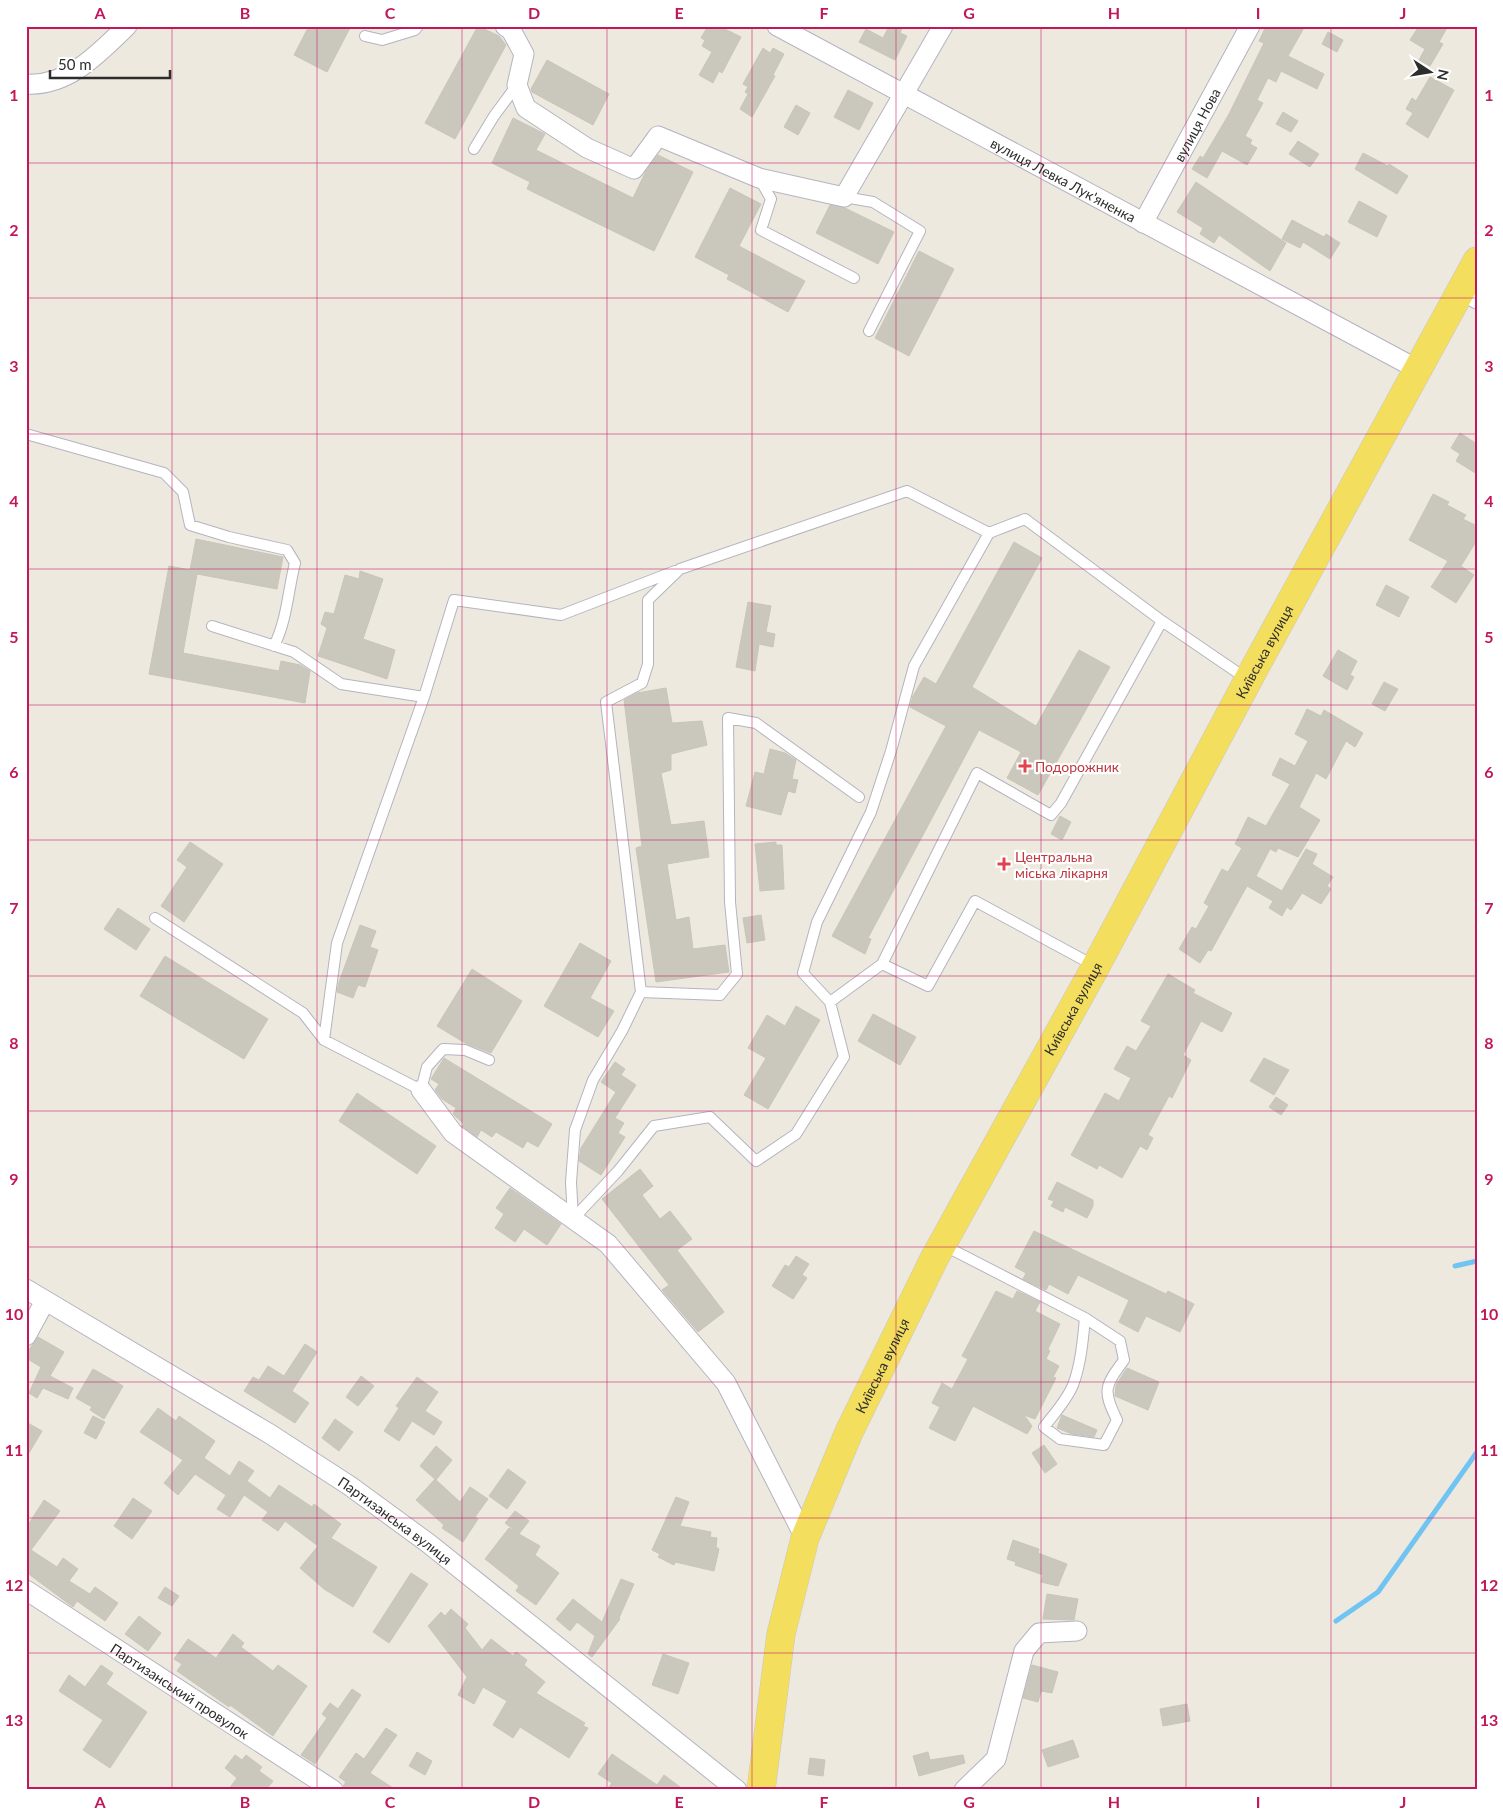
<svg xmlns="http://www.w3.org/2000/svg" width="1503" height="1816" viewBox="0 0 1503 1816" font-family="Lato,sans-serif">
	<style>
		.lines { fill: none; stroke-linecap: round; stroke-linejoin: round }
		.stream { stroke: #71c4f2; stroke-width: 5 }
		.building { fill: #cac7bd; stroke: #cac5b8 }
		.service-casing { stroke: #b3b4c0; stroke-width: 12 }
		.minor-casing { stroke: #b3b4c0; stroke-width: 21 }
		.primary-casing { stroke: #c8c8c8; stroke-width: 29 }
		.service { stroke: #fff; stroke-width: 10 }
		.minor { stroke: #fff; stroke-width: 19 }
		.primary { stroke: #f4de5e; stroke-width: 28 }
		.grid { fill: none; stroke: #c2185b; stroke-width: 1; stroke-opacity: 0.55 }
		.health-dot { fill: #e0444e; stroke: #fff; stroke-width: 2 }
		.labels { text-anchor: middle; dominant-baseline: central; stroke-width: 4.5; stroke-linejoin: round; paint-order: stroke }
		.street-label { font-size: 14px; fill: #2d2d2d; stroke: #fff }
		.health-label { font-size: 14px; fill: #be3a42; stroke: #fff; text-anchor: start }
		.neatline { fill: none; stroke: #c2185b; stroke-width: 2 }
		.grid-label { font-size: 16px; text-anchor: middle; font-weight: bold; fill: #c2185b }
	</style>
	<rect width="100%" height="100%" fill="#eee9df"/>
	<g class="lines">
		<path class="stream" d="M1455,1266L1477,1261
			M1336,1621L1378,1592L1477,1452"/>
	</g>
	<path class="building" d="M309,26H351L327,72L294,55Z
		M478,26L499,36L506,45L455,139L425,123Z
		M708,26H719L741,37L722,73L719,71L713,83L699,75L712,52L702,46L705,40L701,38Z
		M889,26H903L900,33L907,36L895,60L859,42L866,29L883,38Z
		M1266,26H1305L1288,56L1324,74L1317,89L1281,71L1276,82L1268,78L1257,100L1263,103L1245,136L1252,140L1250,144L1257,148L1247,165L1222,151L1207,178L1192,169L1200,156L1203,158L1229,114L1264,43L1259,41Z
		M1419,26H1448L1439,42L1443,44L1430,66L1419,60L1425,49L1410,40Z
		M1328,32L1343,40L1337,52L1322,44Z
		M763,48L770,53L773,48L784,54L773,75L775,76L752,117L740,109L748,94L745,92L748,87L743,84Z
		M547,60L609,94L593,125L532,92L531,89Z
		M1430,77L1454,90L1428,138L1406,124L1413,113L1406,109L1412,98L1416,101Z
		M848,90L873,103L859,130L834,117Z
		M796,105L810,113L798,135L784,127Z
		M1283,112L1298,121L1291,132L1276,124Z
		M513,118L545,134L536,150L633,198L646,171L658,155L693,172L654,251L527,189L530,182L492,163Z
		M1298,141L1319,154L1310,167L1289,154Z
		M1363,153L1388,166L1389,164L1408,176L1397,194L1355,169Z
		M1196,182L1286,243L1270,271L1219,235L1214,243L1200,234L1203,228L1177,212Z
		M730,188L761,204L739,246L805,281L788,312L727,279L729,275L695,257Z
		M1359,201L1387,216L1377,237L1348,222Z
		M830,205L845,208L894,232L878,264L816,233Z
		M1292,220L1324,237L1326,234L1340,243L1330,259L1303,242L1300,248L1282,239Z
		M919,251L954,269L909,356L875,338Z
		M1460,433L1477,444V474L1456,461L1460,454L1451,448Z
		M1433,494L1449,502L1447,505L1466,515L1463,519L1477,526V540L1461,566L1474,575L1456,603L1431,587L1448,561L1409,540Z
		M196,539L283,557L277,589L197,574L183,653L279,671L281,661L300,665L310,671L305,703L149,674L169,566L190,570Z
		M1014,542L1042,558L972,687L1036,726L1079,650L1110,667L1038,795L1007,778L1021,752L979,730L868,938L871,939L865,954L832,936L946,726L910,707L913,696L924,677L936,684Z
		M360,571L383,579L363,639L395,650L387,679L318,656L327,628L321,624L325,612L334,614L345,575L359,579Z
		M1386,585L1409,597L1399,617L1376,605Z
		M748,602L771,606L766,632L775,634L773,647L759,644L755,671L736,667Z
		M1338,650L1357,661L1350,675L1354,677L1347,690L1323,676Z
		M1384,682L1398,689L1385,711L1372,704Z
		M666,688L672,723L702,721L707,745L671,754V770L661,773L671,825L704,821L709,857L667,864L676,920L689,917L693,949L725,945L729,972L656,982L636,848L642,846L624,700L637,693Z
		M1307,709L1321,716L1324,710L1363,733L1355,747L1346,741L1326,779L1316,773L1299,807L1320,820L1298,857L1278,848L1276,852L1270,849L1256,876L1282,891L1306,849L1317,854L1312,864L1333,877L1327,886L1331,889L1321,904L1302,893L1291,910L1287,907L1282,916L1269,908L1273,901L1247,886L1211,951L1208,950L1200,963L1179,949L1192,927L1196,929L1209,906L1204,903L1222,869L1228,872L1242,848L1235,844L1248,817L1266,826L1290,784L1272,775L1280,758L1295,766L1308,741L1295,734Z
		M770,749L785,753L796,760L792,779L798,780L795,793L788,791L781,815L746,806L755,772L764,774Z
		M1060,816L1071,822L1062,840L1051,834Z
		M190,842L223,864L184,922L161,906L187,867L177,860Z
		M776,842V845H782L784,889L760,891L755,844Z
		M118,908L150,929L136,950L104,929Z
		M761,915L765,940L747,943L743,918Z
		M360,925L376,931L370,947L378,950L365,987L358,985L353,998L337,992L339,982Z
		M580,943L611,961L590,998L614,1011L598,1037L544,1006Z
		M165,956L268,1019L244,1059L140,996Z
		M472,969L522,1001L491,1053L465,1043L437,1026Z
		M1168,974L1195,990L1193,993L1232,1013L1222,1032L1201,1021L1183,1055L1191,1060L1172,1098L1169,1096L1148,1135L1153,1138L1147,1150L1140,1146L1122,1178L1099,1165L1097,1169L1071,1155L1105,1093L1119,1101L1131,1078L1114,1069L1127,1046L1136,1051L1151,1026L1141,1021Z
		M796,1006L820,1020L768,1109L744,1095L766,1058L748,1048L767,1015L785,1026Z
		M873,1014L916,1037L900,1065L858,1041Z
		M444,1058L552,1124L538,1147L527,1141L523,1148L496,1132L492,1137L481,1130L477,1137L462,1126L464,1124L453,1114L456,1108L442,1099L435,1090L439,1084L431,1079Z
		M1264,1058L1289,1070L1274,1095L1250,1081Z
		M615,1062L625,1069L621,1075L636,1085L615,1118L624,1123L618,1133L625,1137L601,1175L579,1161L581,1148L616,1092L601,1082Z
		M357,1093L436,1146L417,1174L339,1121Z
		M1276,1097L1288,1105L1281,1115L1269,1107Z
		M640,1169L653,1186L642,1195L660,1219L670,1211L692,1239L677,1250L724,1312L698,1332L662,1290L669,1285L602,1199Z
		M1057,1182L1093,1200V1206L1087,1218L1065,1207L1063,1212L1051,1206L1054,1201L1048,1199Z
		M510,1188L561,1224L547,1245L524,1229L515,1242L495,1228L504,1214L496,1208Z
		M1034,1231L1166,1294L1168,1291L1194,1304L1180,1332L1146,1316L1138,1332L1119,1322L1129,1300L1078,1275L1068,1294L1049,1284L1046,1290L1023,1279L1026,1273L1015,1267Z
		M796,1256L809,1264L802,1275L807,1278L793,1299L772,1286L785,1265L789,1267Z
		M996,1291L1013,1299L1017,1291L1040,1302L1035,1311L1060,1324L1048,1349L1050,1351L1046,1359L1059,1366L1053,1377L1056,1378L1035,1419L1024,1415L1032,1426L1027,1434L973,1406L955,1441L929,1428L940,1407L932,1403L942,1383L952,1389L968,1359L962,1356Z
		M38,1337L64,1352L50,1376L73,1388L68,1399L43,1388L37,1398L29,1393L41,1367L26,1358V1354Z
		M305,1344L317,1352L292,1391L309,1403L295,1423L244,1391L253,1377L259,1380L268,1366L284,1376Z
		M1127,1368L1159,1382L1148,1410L1115,1396L1116,1385Z
		M93,1369L123,1386L104,1419L90,1410L92,1407L76,1398Z
		M361,1376L374,1386L358,1406L346,1397Z
		M417,1377L438,1392L425,1411L442,1422L434,1435L412,1421L399,1441L384,1431L399,1408L396,1406Z
		M158,1408L176,1421L179,1416L215,1441L204,1458L230,1476L239,1461L254,1471L247,1481L270,1498L279,1485L312,1507L314,1504L341,1524L331,1538L377,1567L353,1607L324,1589L300,1568L318,1546L285,1521L278,1531L262,1520L268,1512L244,1495L230,1517L217,1509L226,1495L195,1474L178,1495L164,1483L183,1460L140,1432Z
		M1062,1415L1097,1430L1094,1437L1072,1434L1057,1428Z
		M93,1416L105,1422L96,1439L84,1433Z
		M335,1419L353,1432L339,1451L322,1438Z
		M26,1422L42,1431L26,1458Z
		M1044,1445L1057,1464L1045,1473L1032,1453Z
		M436,1446L452,1460L436,1480L420,1466Z
		M508,1469L526,1482L507,1509L489,1496Z
		M435,1479L460,1502L470,1487L488,1499L475,1517L478,1519L463,1542L442,1528L444,1525L416,1500Z
		M676,1497L689,1502L680,1526L711,1532L710,1537L717,1538L716,1547L719,1549L714,1571L675,1562L674,1565L658,1557L660,1554L652,1550Z
		M133,1498L152,1511L132,1539L114,1526Z
		M44,1500L60,1511L31,1550L57,1567L63,1558L78,1569L69,1581L90,1594L95,1587L118,1603L105,1621L77,1601L73,1607L26,1572V1528Z
		M515,1511L529,1521L519,1534L540,1546L535,1555L559,1573L536,1605L516,1591L519,1586L485,1559L509,1528L518,1533L505,1523Z
		M1013,1540L1039,1549L1038,1553L1067,1564L1058,1586L1041,1582L1043,1575L1015,1565L1016,1562L1007,1559Z
		M411,1573L428,1584L389,1643L373,1632Z
		M621,1579L634,1584L619,1618L620,1619L592,1657L588,1654L595,1636L577,1622L570,1631L556,1619L573,1599L602,1622Z
		M165,1587L179,1596L172,1606L158,1598Z
		M1047,1594L1078,1599L1074,1620L1043,1619Z
		M451,1609L468,1624L465,1628L482,1650L491,1639L513,1656L516,1652L527,1660L524,1665L545,1682L536,1693L585,1723L583,1726L588,1728L569,1758L520,1727L513,1738L493,1725L507,1701L483,1687L474,1704L458,1695L467,1677L428,1626L441,1612L445,1616Z
		M139,1616L161,1633L148,1651L125,1634Z
		M233,1634L244,1643L241,1647L273,1671L278,1665L307,1686L273,1736L230,1705L229,1707L177,1671L182,1664L174,1659L188,1639L216,1658Z
		M663,1654L689,1663L678,1694L652,1685Z
		M101,1665L113,1673L106,1684L147,1712L110,1768L83,1750L103,1720L59,1691L69,1675L85,1687Z
		M1032,1665L1058,1672L1052,1693L1041,1691L1038,1702L1023,1698Z
		M352,1689L361,1695L315,1764L301,1755L327,1718L322,1714L330,1703L338,1709Z
		M1187,1704L1190,1721L1163,1726L1160,1709Z
		M386,1728L397,1735L370,1773L396,1790H344L343,1786L346,1782L339,1777L356,1753L364,1759Z
		M1073,1740L1079,1757L1048,1767L1042,1750Z
		M417,1752L432,1761L425,1775L409,1766Z
		M928,1752L930,1760L963,1755L965,1763L919,1776L913,1756Z
		M612,1754L657,1785L664,1775L684,1790H607L612,1783L598,1774Z
		M235,1755L242,1760L246,1755L262,1767L259,1771L273,1781L266,1790H228L237,1778L225,1768Z
		M810,1758L825,1760L823,1776L808,1774Z"/>
	<g class="lines">
		<g class="service-casing">
			<path id="service" d="M365,36L382,40L415,30L418,26
				M474,149L494,116L517,85
				M759,178L771,199L761,230L854,278
				M844,197L873,202L920,231L869,331
				M26,434L164,473L183,492L190,525L229,537L287,550L295,563C288,591 287,620 274,646
				M212,626L294,652L341,684L424,697
				M155,918L303,1013L324,1040
				M882,964L928,986L975,901L1095,966
				M641,992L720,995L737,974L730,902L728,718L756,723L859,797
				M830,1002L882,964L977,773L1051,815L1061,803L1162,621
				M489,1060L465,1050L443,1049L427,1067L421,1090L324,1040L337,943L424,697L454,600L561,615L675,571
				M573,1219L618,1171L654,1126L710,1117L756,1161L796,1134L844,1057L830,1002L803,973L817,922L871,812L891,751L914,666L989,533L1025,519L1162,621L1247,679
				M573,1219L571,1182L575,1130L593,1080L622,1031L641,992L606,702L642,683L648,664V600L680,569L907,491L989,533
				M943,1245L1085,1318L1120,1341L1124,1360C1105,1386 1102,1390 1117,1420L1104,1445L1060,1439L1044,1427C1054,1414 1067,1400 1073,1385C1081,1364 1083,1339 1085,1318"/>
		</g>
		<g class="minor-casing">
			<g id="minor">
				<path d="M505,26L511,30L524,54L517,85L526,108L587,148L634,169L658,136L759,178L844,197L943,26"/>
				<path id="s1" d="M777,26L1417,369"/>
				<path d="M26,84C68,87 99,53 127,26"/>
				<path id="s2" d="M1143,223L1250,26"/>
				<path d="M1461,290L1477,299"/>
				<path d="M421,1090L453,1133L608,1244L726,1383L805,1538"/>
				<path id="s3" d="M26,1289L270,1434L350,1486L428,1543L737,1790"/>
				<path d="M26,1336L45,1301"/>
				<path id="s4" d="M26,1590L333,1790"/>
				<path d="M964,1790L996,1759L1024,1651L1039,1633L1077,1631"/>
			</g>
		</g>
		<g class="primary-casing">
			<g id="primary">
				<path id="s5" d="M761,1790L781,1634L805,1538L849,1432L934,1259L1096,966L1254,669L1477,261"/>
			</g>
		</g>
		<use href="#service" class="service"/>
		<use href="#minor" class="minor"/>
		<use href="#primary" class="primary"/>
	</g>
	<path class="grid" d="M172,26V1790M317,26V1790M462,26V1790M607,26V1790M752,26V1790M896,26V1790M1041,26V1790M1186,26V1790M1331,26V1790M26,163H1477M26,298H1477M26,434H1477M26,569H1477M26,705H1477M26,840H1477M26,976H1477M26,1111H1477M26,1247H1477M26,1382H1477M26,1518H1477M26,1653H1477"/>
	<g class="health-dot">
		<path d="M1022.5 758.5h5v5h5v5h-5v5h-5v-5h-5v-5h5z"/>
		<path d="M1001.5 856.5h5v5h5v5h-5v5h-5v-5h-5v-5h5z"/>
	</g>
	<g class="labels">
		<g class="street-label">
			<text stroke="none"><textPath href="#s2" startOffset="112">вулиця Нова</textPath></text>
			<text stroke="none"><textPath href="#s1" startOffset="325">вулиця Левка Лук'яненка</textPath></text>
			<text stroke="none"><textPath href="#s5" startOffset="1255">Київська вулиця</textPath></text>
			<text stroke="none"><textPath href="#s5" startOffset="850">Київська вулиця</textPath></text>
			<text stroke="none"><textPath href="#s5" startOffset="445">Київська вулиця</textPath></text>
			<text stroke="none"><textPath href="#s3" startOffset="436">Партизанська вулиця</textPath></text>
			<text stroke="none"><textPath href="#s4" startOffset="184">Партизанський провулок</textPath></text>
		</g>
		<g class="health-label">
			<text x="1035" y="766">Подорожник</text>
			<text x="1015" y="856">Центральна<tspan x="1015" dy="16">міська лікарня</tspan></text>
		</g>
	</g>
	<rect width="1503" height="1816" fill="none" stroke="#ffffff" stroke-width="55"/>
	<g transform="translate(1430 72) rotate(102)" stroke="#ffffff" stroke-width="4" paint-order="stroke">
	<path d="M0-4L9 19L0 12L-9 19Z" fill="#2d2d2d"/>
	<text y="-8" font-size="14" font-weight="bold" text-anchor="middle" fill="#2d2d2d">N</text>
	</g>
	<path d="M50 70v8h120v-8" fill="none" stroke="#2d2d2d" stroke-width="2.5"/>
	<text x="58" y="70" font-size="15" fill="#2d2d2d" stroke="#ffffff" stroke-width="4" paint-order="stroke">50 m</text>
	<rect x="28" y="28" width="1448" height="1760" class="neatline"/>
	<g class="grid-label">
		<text x="100" y="19">A</text>
		<text x="245" y="19">B</text>
		<text x="390" y="19">C</text>
		<text x="534" y="19">D</text>
		<text x="679" y="19">E</text>
		<text x="824" y="19">F</text>
		<text x="969" y="19">G</text>
		<text x="1114" y="19">H</text>
		<text x="1258" y="19">I</text>
		<text x="1403" y="19">J</text>
		<text x="14" y="101">1</text>
		<text x="1489" y="101">1</text>
		<text x="14" y="236">2</text>
		<text x="1489" y="236">2</text>
		<text x="14" y="372">3</text>
		<text x="1489" y="372">3</text>
		<text x="14" y="507">4</text>
		<text x="1489" y="507">4</text>
		<text x="14" y="643">5</text>
		<text x="1489" y="643">5</text>
		<text x="14" y="778">6</text>
		<text x="1489" y="778">6</text>
		<text x="14" y="914">7</text>
		<text x="1489" y="914">7</text>
		<text x="14" y="1049">8</text>
		<text x="1489" y="1049">8</text>
		<text x="14" y="1185">9</text>
		<text x="1489" y="1185">9</text>
		<text x="14" y="1320">10</text>
		<text x="1489" y="1320">10</text>
		<text x="14" y="1456">11</text>
		<text x="1489" y="1456">11</text>
		<text x="14" y="1591">12</text>
		<text x="1489" y="1591">12</text>
		<text x="14" y="1726">13</text>
		<text x="1489" y="1726">13</text>
		<text x="100" y="1808">A</text>
		<text x="245" y="1808">B</text>
		<text x="390" y="1808">C</text>
		<text x="534" y="1808">D</text>
		<text x="679" y="1808">E</text>
		<text x="824" y="1808">F</text>
		<text x="969" y="1808">G</text>
		<text x="1114" y="1808">H</text>
		<text x="1258" y="1808">I</text>
		<text x="1403" y="1808">J</text>
	</g>
</svg>
